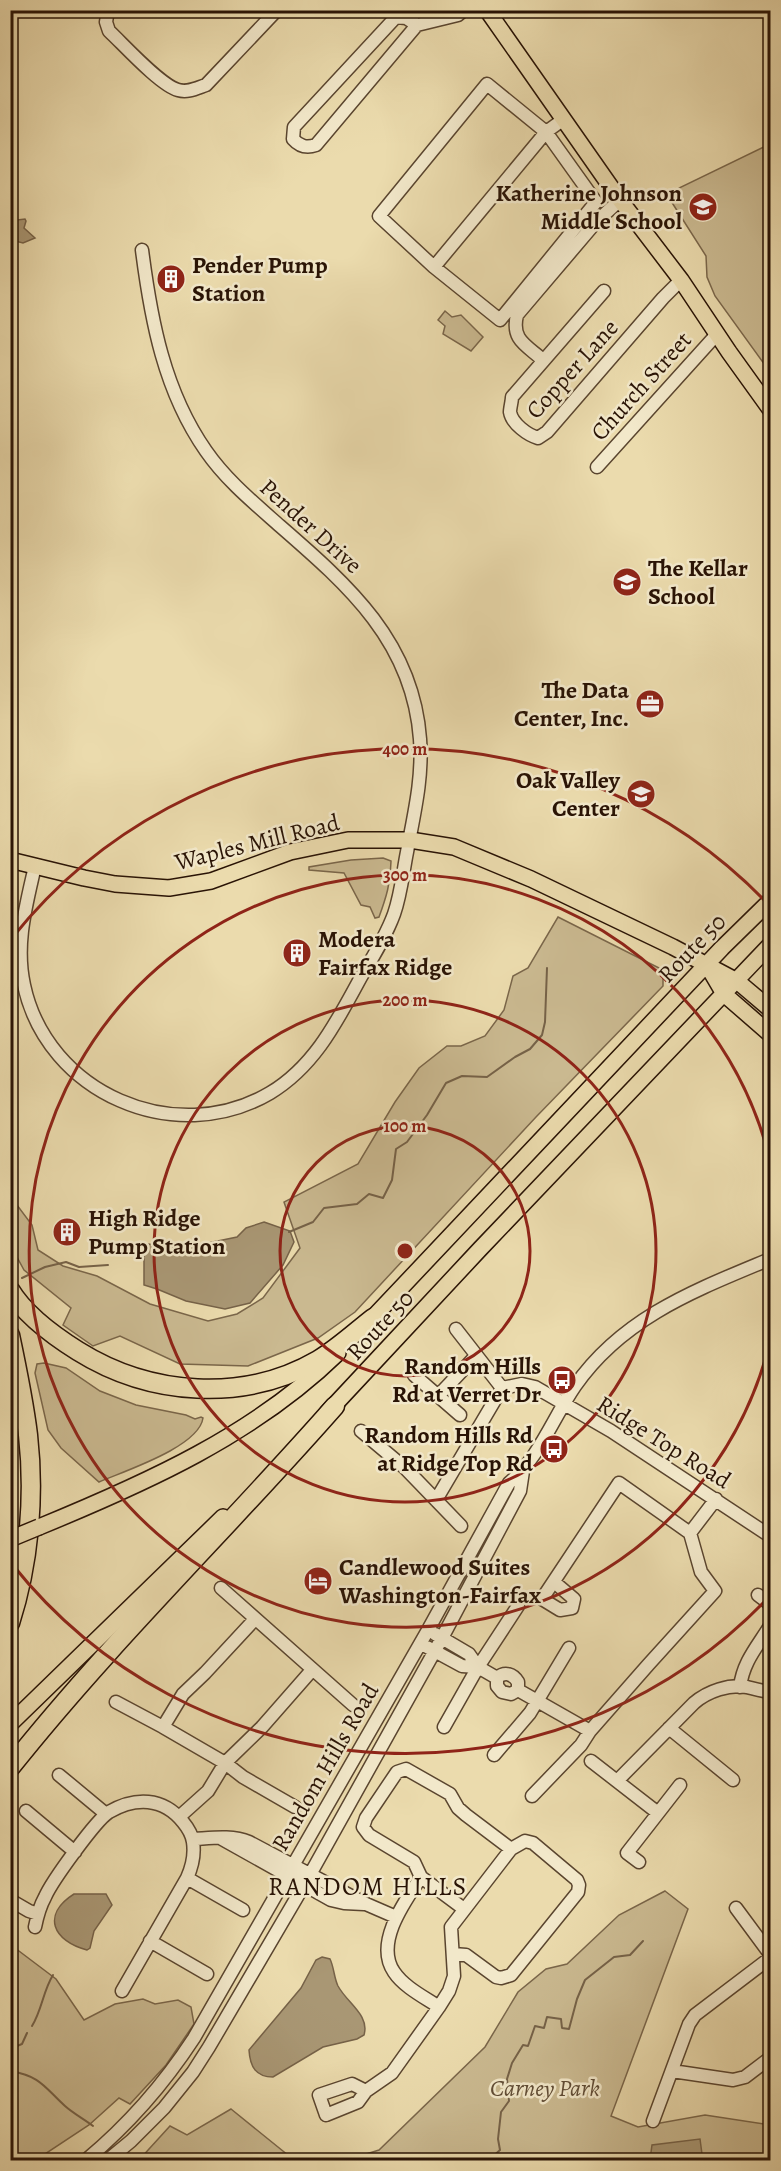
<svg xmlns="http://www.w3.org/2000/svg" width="781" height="2171" viewBox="0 0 781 2171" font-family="Alegreya,serif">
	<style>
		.green { fill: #cab990; stroke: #7a664a; stroke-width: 1.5 }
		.water { fill: #a99774; stroke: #766248; stroke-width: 1.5 }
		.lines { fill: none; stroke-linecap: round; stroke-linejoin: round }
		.stream { stroke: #766248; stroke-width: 2 }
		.minor-casing { stroke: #5a452f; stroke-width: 15 }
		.major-casing { stroke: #291305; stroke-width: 18 }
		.highway-casing { stroke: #291305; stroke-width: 21 }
		.minor { stroke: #f2e8ca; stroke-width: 12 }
		.major { stroke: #ebdbad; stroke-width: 15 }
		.highway { stroke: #ebdbad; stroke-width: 18 }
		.major-bridge-casing { stroke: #291305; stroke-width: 18; stroke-linecap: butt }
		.major-bridge { stroke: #ebdbad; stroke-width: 15 }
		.ring { fill: none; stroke: #8f2418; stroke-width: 3 }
		.labels { text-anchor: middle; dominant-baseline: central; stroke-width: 5; stroke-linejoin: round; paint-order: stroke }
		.poi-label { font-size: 24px; font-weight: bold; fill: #291305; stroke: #f2e8ca; text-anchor: end }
		.street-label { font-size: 24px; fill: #291305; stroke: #f2e8ca }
		.park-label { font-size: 24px; font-style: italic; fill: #614d36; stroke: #f2e8ca }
		.neighbourhood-label { font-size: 26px; letter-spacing: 1.5px; fill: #291305; stroke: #f2e8ca }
		.centre { fill: #8f2418; stroke: #f2e8ca; stroke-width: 3 }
		.ring-label { font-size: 18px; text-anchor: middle; font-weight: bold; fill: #8f2418; stroke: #f2e8ca; stroke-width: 5; stroke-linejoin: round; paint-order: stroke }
	</style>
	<rect width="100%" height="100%" fill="#ebdbad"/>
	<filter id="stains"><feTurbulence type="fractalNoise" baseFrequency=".00333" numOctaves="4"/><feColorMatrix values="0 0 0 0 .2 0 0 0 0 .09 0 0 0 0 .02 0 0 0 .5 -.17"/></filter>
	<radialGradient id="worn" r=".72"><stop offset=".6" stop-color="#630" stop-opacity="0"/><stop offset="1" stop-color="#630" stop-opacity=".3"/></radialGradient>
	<path class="green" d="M770,144V372L715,296L707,277L706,256L671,201L672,196L679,188Z
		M445,311L452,317L461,315L483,337L471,351L443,334L445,326L438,320Z
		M383,858L391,861C391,882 386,898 379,917L375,918L370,907L361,905L344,873L309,870V867L351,860Z
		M558,917L663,970V986L536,1117L355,1312L318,1338L248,1366L180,1364L120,1336L93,1346L63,1325L71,1308L24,1270L11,1246V1197L32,1225L38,1250L63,1266L97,1276L150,1304L208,1321L237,1314L263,1298L300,1248L284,1202L358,1164L395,1102L419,1068L447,1046H461L485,1036L504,1010L513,976L528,968Z
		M44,1363L66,1368L100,1391L136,1405L186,1415L195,1419L201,1417L203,1418C199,1447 124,1471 99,1482L61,1448L48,1430L35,1373L37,1364Z
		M665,1891L688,1909L611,2116L638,2127L705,2115L770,2125V2160H347L379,2150L485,2047L518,1992L546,1969L567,1964L619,1915Z
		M11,1945L56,1979L84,2020L115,2004L143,1999L155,2004L178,2000L191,2007L194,2024L166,2065L130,2104L119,2098L89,2125L36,2160H11Z
		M231,2109L294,2160H139L170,2126L187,2135Z"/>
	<path class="water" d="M11,219L17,220L25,219L26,221L24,228L35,238L23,243L11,240Z
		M264,1222L290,1231L294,1242L283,1265L250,1303L225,1309L186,1301L157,1289L144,1285V1244L183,1245L208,1243L237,1237L246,1228Z
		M74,1894H106L112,1905L94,1931L90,1948L87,1950C53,1941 41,1915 74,1894Z
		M322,1957L330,1959C334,1967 334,1978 338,1986C347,2003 370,2015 364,2035L357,2039L323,2047L273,2077C256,2077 250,2067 249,2050L301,1988L316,1960Z
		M700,2139L702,2154L708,2160H650L652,2145Z"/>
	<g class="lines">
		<path class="stream" d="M289,1232L313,1222L324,1208L357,1204L369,1194L383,1198L392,1180L396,1149L407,1142L427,1115L446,1083L462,1076L487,1077L515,1057L530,1049L542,1035L545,1022L547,968
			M22,1278L45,1267L66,1262L79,1267L108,1265
			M32,2026C42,2010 43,1991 53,1975
			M10,2061L17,2046L22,2044L27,2033
			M10,2071C41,2076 45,2088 65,2106C74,2114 84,2119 93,2126
			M489,2160L500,2150L498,2139L501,2112L509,2101L507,2079L512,2063L523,2045L528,2046L535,2026L544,2028L547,2017L561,2019L562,2028L569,2029L577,1999L585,1980L614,1957L630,1955L643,1941"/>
		<g class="minor-casing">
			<path id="minor" d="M108,10L106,22L109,31C124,45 160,85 178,90C188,93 197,88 206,85L277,10
				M417,25L406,18L396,17L294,127L293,139C300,147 307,148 316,145L417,25L458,15L464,10
				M487,84L546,132L596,202L500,320L434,267L379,216Z
				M434,267L546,132L564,119
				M604,291L512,397C512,401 510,408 510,412C512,424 528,435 538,438L547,432L663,298L681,280
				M543,360C526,345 511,340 517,315L596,222L620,200
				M597,467L717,334
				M35,866C26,906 15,944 24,985C47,1093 175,1149 270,1093C315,1066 337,1021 361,977C373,957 386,936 394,914C401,894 403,872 407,852C414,814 423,778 420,739C413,642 349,586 280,526C254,503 226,480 206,451C164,391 151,320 142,250
				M456,1329L502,1388
				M414,1375L460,1415
				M502,1388L522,1384L535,1387L611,1431L770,1536
				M438,1396L476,1356
				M361,1431L405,1468L461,1526
				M436,1500L502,1388
				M690,1533L716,1499
				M221,1588L353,1705
				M758,1595L770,1604
				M435,1634L469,1654L478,1667
				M427,1647L462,1666L478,1667L497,1678
				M497,1678V1686L502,1692L511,1694L518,1690
				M497,1678C505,1671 513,1674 518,1682V1690
				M740,1687C743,1662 757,1647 770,1626
				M518,1690L590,1731
				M116,1702L163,1727L225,1763L243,1777L295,1807
				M163,1727L183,1694L205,1673L255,1619
				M444,1727L478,1667L518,1606
				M669,1728L733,1780
				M494,1755L530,1713L569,1648
				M591,1761L658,1813
				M59,1775L106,1814
				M617,1781L694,1703C708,1691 729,1684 747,1687C755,1689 762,1691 770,1692
				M532,1796L581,1745L590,1731L648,1665L715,1591L701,1572L690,1533L619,1483L542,1599L560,1610L572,1608L574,1599L554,1582
				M26,1811L75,1852
				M179,1817L208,1791L225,1763L262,1727L312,1670
				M193,1839C212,1838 232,1835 249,1842L366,1904L396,1917
				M222,1839L331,1900L344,1903L364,1904
				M639,1862L627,1853L680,1785
				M421,1877C405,1901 374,1943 394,1972C404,1987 424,1997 439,2007
				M187,1878L243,1910
				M10,1900L29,1911L38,1914
				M736,1908L770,1954
				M464,1909L421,1877L414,1862L369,1835L363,1827L366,1818L397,1772L406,1769L450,1794L458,1808L466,1815L511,1849
				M35,1927C37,1917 40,1906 45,1897C52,1881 96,1820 109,1812C135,1797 163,1797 183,1822C188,1828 192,1835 193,1842C195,1855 192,1867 187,1878L122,1991
				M150,1941L207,1974
				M672,2071L733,2080L745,2077L770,2058
				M366,2091L352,2084L319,2095L326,2115L358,2102L366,2091L392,2073L439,2007L449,1991L454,1976L451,1927L511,1849L525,1841L533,1843L577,1880L579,1885L578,1892L511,1975L501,1978L496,1977L466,1955L453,1954
				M653,2121L689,2024L695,2015L770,1958
				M86,2160C128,2125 164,2084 194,2038L428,1630L509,1483C539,1458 553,1418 575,1386C623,1317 696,1290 770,1259
				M108,2160L131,2141L164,2108L193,2072L209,2047L307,1880L442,1638L520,1491L523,1471"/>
		</g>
		<g class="major-casing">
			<path id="major" d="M487,10L620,200L681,280L729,352L770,409
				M10,860L84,878L115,884L169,888L211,881L290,852L348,840H410L454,847L531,879L673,947L737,981L770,1009
				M707,965L724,994L770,1034
				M365,1326L722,948L770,901
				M327,1413L480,1249L770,945
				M39,1527C146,1483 254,1435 338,1353
				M10,1724L223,1517"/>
		</g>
		<g class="highway-casing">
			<path id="highway" d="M10,1290C25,1315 54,1336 78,1351C150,1396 244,1403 318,1360C338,1348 355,1332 373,1318
				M10,1335C17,1368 24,1402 28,1435C35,1497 29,1564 10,1623
				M10,1768C111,1641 228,1528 335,1406"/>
		</g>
		<use href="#minor" class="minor"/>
		<use href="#major" class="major"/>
		<use href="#highway" class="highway"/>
		<g class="major-bridge-casing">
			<path id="major-bridge" d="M10,1539L39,1527"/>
		</g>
		<use href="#major-bridge" class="major-bridge"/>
	</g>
	<g class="ring">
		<circle cx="405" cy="1251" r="125"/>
		<circle cx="405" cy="1251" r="251"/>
		<path d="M770 1342A376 376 0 1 1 770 1160"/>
		<path d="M769 1597A502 502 0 0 1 12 1564M12 938A502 502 0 0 1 769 905"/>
	</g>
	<defs>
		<g id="school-disc" transform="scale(1.5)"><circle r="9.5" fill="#8f2418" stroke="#f2e8ca"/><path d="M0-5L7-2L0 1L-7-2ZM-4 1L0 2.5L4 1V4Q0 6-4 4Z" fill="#fff"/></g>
		<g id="building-disc" transform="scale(1.5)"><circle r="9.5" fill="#8f2418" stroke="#f2e8ca"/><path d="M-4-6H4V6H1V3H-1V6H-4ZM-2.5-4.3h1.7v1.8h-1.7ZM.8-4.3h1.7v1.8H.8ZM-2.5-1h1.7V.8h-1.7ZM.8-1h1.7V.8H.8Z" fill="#fff"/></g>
		<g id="office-disc" transform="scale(1.5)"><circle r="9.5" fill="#8f2418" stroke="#f2e8ca"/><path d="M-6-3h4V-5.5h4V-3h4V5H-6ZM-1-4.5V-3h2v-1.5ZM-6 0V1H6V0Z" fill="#fff"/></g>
		<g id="bus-disc" transform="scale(1.5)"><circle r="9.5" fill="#8f2418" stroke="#f2e8ca"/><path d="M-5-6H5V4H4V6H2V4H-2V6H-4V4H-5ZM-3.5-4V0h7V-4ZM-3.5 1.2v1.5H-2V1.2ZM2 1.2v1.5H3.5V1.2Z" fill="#fff"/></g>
		<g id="hotel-disc" transform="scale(1.5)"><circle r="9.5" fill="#8f2418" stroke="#f2e8ca"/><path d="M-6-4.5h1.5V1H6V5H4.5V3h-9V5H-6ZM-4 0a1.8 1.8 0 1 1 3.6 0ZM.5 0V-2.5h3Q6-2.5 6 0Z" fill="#fff"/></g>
	</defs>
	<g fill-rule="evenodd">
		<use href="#school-disc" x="703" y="207"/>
		<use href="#building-disc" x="171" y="279"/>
		<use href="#school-disc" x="627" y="582"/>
		<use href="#office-disc" x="650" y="704"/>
		<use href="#school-disc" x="641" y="794"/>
		<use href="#building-disc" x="297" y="953"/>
		<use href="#building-disc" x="67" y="1232"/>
		<use href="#bus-disc" x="562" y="1380"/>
		<use href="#bus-disc" x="554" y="1449"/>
		<use href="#hotel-disc" x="318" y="1581"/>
	</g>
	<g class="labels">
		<g class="poi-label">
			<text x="682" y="193">Katherine Johnson<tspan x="682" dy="28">Middle School</tspan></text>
			<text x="192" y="265" text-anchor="start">Pender Pump<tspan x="192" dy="28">Station</tspan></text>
			<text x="648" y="568" text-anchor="start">The Kellar<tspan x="648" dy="28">School</tspan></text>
			<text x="629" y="690">The Data<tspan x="629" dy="28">Center, Inc.</tspan></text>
			<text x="620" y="780">Oak Valley<tspan x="620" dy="28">Center</tspan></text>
			<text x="318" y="939" text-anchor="start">Modera<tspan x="318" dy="28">Fairfax Ridge</tspan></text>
			<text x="88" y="1218" text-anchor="start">High Ridge<tspan x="88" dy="28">Pump Station</tspan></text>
			<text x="541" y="1366">Random Hills<tspan x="541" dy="28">Rd at Verret Dr</tspan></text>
			<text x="533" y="1435">Random Hills Rd<tspan x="533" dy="28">at Ridge Top Rd</tspan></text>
			<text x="339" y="1567" text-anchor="start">Candlewood Suites<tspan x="339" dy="28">Washington-Fairfax</tspan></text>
		</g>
		<g class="street-label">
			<text transform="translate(572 369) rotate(-48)">Copper Lane</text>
			<text transform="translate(641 386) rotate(-48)">Church Street</text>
			<text transform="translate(311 526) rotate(42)">Pender Drive</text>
			<text transform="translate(257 842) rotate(-14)">Waples Mill Road</text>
			<text transform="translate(692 948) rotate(-46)">Route 50</text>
			<text transform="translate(380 1325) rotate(-47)">Route 50</text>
			<text transform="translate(664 1442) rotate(32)">Ridge Top Road</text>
			<text transform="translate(325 1767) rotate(-60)">Random Hills Road</text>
		</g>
		<g class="park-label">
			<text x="545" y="2088">Carney Park</text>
		</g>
		<g class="neighbourhood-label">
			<text x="368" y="1886">RANDOM HILLS</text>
		</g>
	</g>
	<circle cx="405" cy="1251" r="9" class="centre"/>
	<g class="ring-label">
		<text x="405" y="755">400 m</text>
		<text x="405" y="881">300 m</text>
		<text x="405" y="1006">200 m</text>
		<text x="405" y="1132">100 m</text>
	</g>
	<rect width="781" height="2171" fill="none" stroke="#ebdbad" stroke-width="36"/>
	<rect x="12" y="12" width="757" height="2147" fill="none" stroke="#291305" stroke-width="3"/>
	<rect x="18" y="18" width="745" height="2135" fill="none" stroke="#291305" stroke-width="1.5"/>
	<rect width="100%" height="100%" filter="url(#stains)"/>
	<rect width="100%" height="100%" fill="url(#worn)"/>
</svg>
